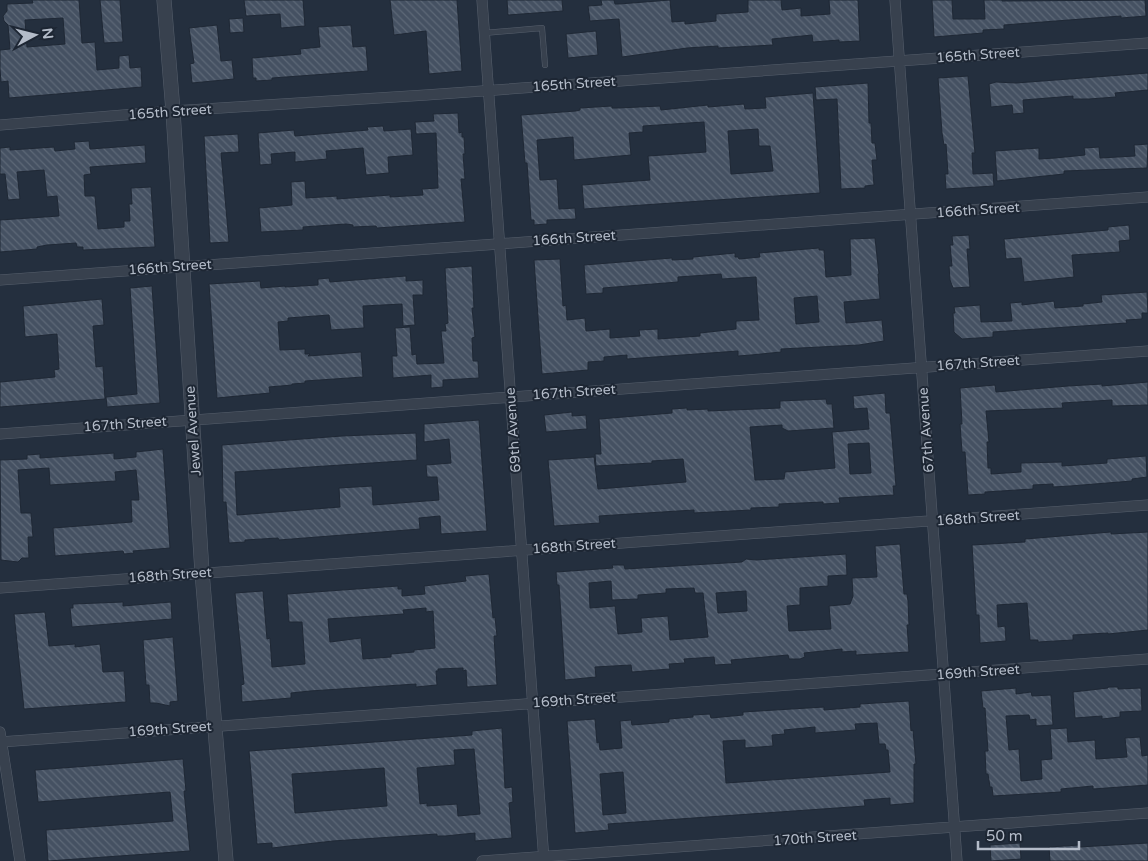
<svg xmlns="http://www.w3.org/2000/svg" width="1148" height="861" viewBox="0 0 1148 861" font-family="'Varela Round',sans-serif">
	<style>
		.building { fill: url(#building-back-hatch); stroke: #1f2835; fill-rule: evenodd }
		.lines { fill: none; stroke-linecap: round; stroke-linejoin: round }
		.service-casing { stroke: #565f6c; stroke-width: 6 }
		.minor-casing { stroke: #565f6c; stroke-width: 11 }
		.tertiary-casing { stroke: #565f6c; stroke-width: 15 }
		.service { stroke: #38414e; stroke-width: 5 }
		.minor { stroke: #38414e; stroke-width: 10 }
		.tertiary { stroke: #38414e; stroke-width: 14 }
		.labels { text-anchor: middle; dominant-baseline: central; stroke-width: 4; stroke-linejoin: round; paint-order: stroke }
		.street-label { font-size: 14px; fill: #b4bcc9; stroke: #1d2633 }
	</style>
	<defs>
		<pattern id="building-back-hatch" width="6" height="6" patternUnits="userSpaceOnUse" patternTransform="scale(1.25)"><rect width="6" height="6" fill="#455162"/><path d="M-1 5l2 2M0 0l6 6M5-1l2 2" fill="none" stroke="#5d6877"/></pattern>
	</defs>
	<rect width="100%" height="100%" fill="#242f3e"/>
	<path class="building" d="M32,0H79L82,43L95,42L97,70L119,68V56L129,55L130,68L141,67L142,87L9,98L8,81L1,82L0,69V50L10,49L8,25L4,21L3,16L7,11V4L33,3ZM63,18L65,44L27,47L25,20Z
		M100,0H120L123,42L104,43Z
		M244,0H303L305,26L281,28L280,14L246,16Z
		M390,0H457L462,71L429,74L426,31L394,35Z
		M507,0H562L563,11L508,15Z
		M601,0H614L615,4H619L670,0L672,22L685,21V24L716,21V14L748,12V0H781L782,10L801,8V16L830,14L829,0H858L860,41L839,42V40L813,42L812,35L772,39L773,45L718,48V46L687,48L622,57L619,19L590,21L588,6L602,5Z
		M932,0H952L953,19H985L984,0H1002V1L1145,0L1146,16L1121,18V16L1004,25V29L983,30V33L934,37Z
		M243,18L244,32L230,33L229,19Z
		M217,25L221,61L232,60L234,79L192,83L190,64L194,63L189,28Z
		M351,25L353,47L366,46L368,71L272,78V80L256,81V78H253L252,58L301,54L300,49L320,47L318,27Z
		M596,31L598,55L568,58L566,34Z
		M1148,73V90L1115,93L1116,97L1089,99H1073V96L1023,100L1024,113L1013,114L1012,105L991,107L989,84L996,82L1016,83Z
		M968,76L975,153H972L973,174L993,173L994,186L946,189L945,174H948L946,144L944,145L942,133L938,78Z
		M868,83L869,123H871L872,143H875L877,160H872L874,185L865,186V188L841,189L837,99L816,100L815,87Z
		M813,93L820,193L584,209L582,185L650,180L648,156L706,152L704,122L643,126V132L629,133L631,155L574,160L573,137L537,140L540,180L557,179L559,209L575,208L576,219L547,220V224L534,225V220H531L527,163H525L521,115L576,111L580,110V108L612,106V108H618L660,106L661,110L708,105V107L744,104L745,109L766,108L765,97ZM758,129L759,146H770L773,171L731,174L728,131Z
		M458,113L459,133L462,132V137H464L465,154H463L465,179H461L465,222L377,228L376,226L353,227V225L346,224L303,227V230L261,232L259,208L292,205L291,182L305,181L306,198L337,196V199L390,195V197L423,195L422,189L438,188L436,133L416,134L415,122L434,121L433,114Z
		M383,126L384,131L411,129L413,155L388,157L389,173L366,175L363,148L326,151L327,159L295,162V152L271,154L272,164L260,165L258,133L294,130L295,136L368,130L367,127Z
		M238,134L239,152L221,153L229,242L210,243L204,136Z
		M89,141L90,149L145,145L146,163L90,167L91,174L84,175L85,196H95L98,229L124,227V221H130L129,204H132L131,188L151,187L155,247L83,250V247H77L76,243L47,245L37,247V249L0,252V220L59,216L57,196L47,197L44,170L17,172L20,199L8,200L5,174H0V148L10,147V150L54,147L55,151L75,149L74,142Z
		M1148,144L1147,168L1064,171V174L997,181L995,151L1039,148V159L1055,158L1085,155L1084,148L1099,147L1100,158L1135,156L1134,145Z
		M1129,225L1130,240L1119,241L1120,252L1072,255L1074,277L1024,282L1021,258L1006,259L1004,239L1108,230V227Z
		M969,235L970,249H967L970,287L953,288L950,280L949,266H952L950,245H953L952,236Z
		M875,238L879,274H878L880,299L844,302L846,323L882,320L884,341L859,345L781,349V352L751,355L738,356V351L627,359V355L604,357V361L588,362V370L542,374L534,260L560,259L563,306L566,305L567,320L585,318L586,331L610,329V338L640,336L639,330L658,329V339L700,336V333L736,329V321L759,320L756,277L722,279L721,274L678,277V282L603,288V293L586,294L584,265L672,258V260L693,259V257L735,253V257H738L739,259L760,257L759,253L819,248V250H824L826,277L851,275L850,239ZM817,296L819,322L796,324L794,298Z
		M472,266L474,308H472L475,337L472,338L473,361H478L479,378L443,380V387L431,388V375L393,378L392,356H397L395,328L410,327L412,355L416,354L417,364L444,363L441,331H446L445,324L448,323L445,268Z
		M406,276V281L423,280V295H413L415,325L403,326L402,304L363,306L364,328L331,330L329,315L288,318V321L278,322L280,350L305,349V354H310L308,356L361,352L363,377L305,381V383L292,384V385L269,387L270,393L217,398L209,284L260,281L261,288L285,286V287L318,285V279L329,278L330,282Z
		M152,286L160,403L107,407L106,397L137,394L130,288Z
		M1147,292L1148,313H1142V319L1126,320L1127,323L993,332V337L962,339L954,332L953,313H955L954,307L980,305L981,322L1012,321L1010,303L1022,302V305L1054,301L1055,308L1083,306V304L1102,302L1101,295Z
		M102,299L104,325L93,326L96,367L103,366L105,399L0,407V382L55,377L54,370L59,369L57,334L25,337L23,306Z
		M1148,382V405L1112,406V400L1062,403L1063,408L986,411L989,442H987L988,468H991V474L1021,472V463L1062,462V466L1107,463V459L1146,456L1147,477L1132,479V481L1070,486L1053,487V484L1033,485V489L985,492V494L968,495L965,452H962L960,424H962L960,388L995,385L996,392L1068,386L1102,384V386Z
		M885,393L886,413H890L896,486H893L894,495L839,498L840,503L823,504V502L779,504V507L751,508V510L694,513V510L599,516L600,523L554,526L548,460L594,457L598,489L686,482L683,459L652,461V463L596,466L595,454H601L599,419L672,413V409L687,408V410L708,409V411L780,408V401L826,399L827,404H832L834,428L788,431L782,428V425L750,427L755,480L784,479L785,472L835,468L832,432L869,429L867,408L854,409L853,396ZM869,443L871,473L850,474L848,444Z
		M572,412V416L586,415L587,429L546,432L544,415Z
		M479,420L487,531L441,534L440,516L419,518L420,529L279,540L278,538L245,540V542L229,543L226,502H223L222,445L342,436L416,433L417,460L235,472L237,515L340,507L339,488L372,486L373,505L439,500L437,477H427L426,465L451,463L449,439L424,442V424Z
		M163,449L170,548L133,551L134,553L124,554L123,551L55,556L53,528L132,522L131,500H139L136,470L115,472L116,481L50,485L49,468L18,470L21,513H31L33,537H28L29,558H22L18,562L1,560L0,460L27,459V455L40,454V458L114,453V459L136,457V452Z
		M1111,532V534L1148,532V630L1108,634V633L1073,635V640L1038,642V640H1030L1027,603L997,605L998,627L1005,626L1006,641L980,643L979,615H976V611L972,545L1025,542V539Z
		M900,544L904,594H907L908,601L909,625H907L909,652L856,655V651L842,652V649L804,653L805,657L800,659H789L788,655L731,660L732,664L715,665L714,657L684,659L685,663L669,664L670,669L632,672L631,665L595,667L596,677L565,680L559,585H557L556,572L613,568L612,565H624L625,569L742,562L746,559L756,560L846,554L847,575L828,576V586L800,588V605L787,606L789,631L831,629L829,606L850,604L853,596L852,578L877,577L875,546ZM611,581L612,600L638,599V595L666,593V589L694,588L695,593H703L708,637L670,640L668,616L641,618L642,632L618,634L615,606L590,608L589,583ZM746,591L747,611L718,613L716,593Z
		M489,574L493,618L495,617L497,636H494L497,685L467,687L466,670L463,671V668L438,669V671H436L437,685L416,687V684L310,691L291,693V698L242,702L241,685L244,684L235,593L263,591L267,639L270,638L272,667L305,664L302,622H289L287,594L398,586V589H402V596L425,594L424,586L466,581L465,576ZM426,608V612L433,611L435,648L414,650V652L391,654V657L363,659L361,638L330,642L328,619L404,614L403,610Z
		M123,602V606L171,602L172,619L72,627L70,608H73V604Z
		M45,612L49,646L75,644V647L100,644L103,672L124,671L126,702L24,709L14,614Z
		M173,637L178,701L170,702V706L156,703H150L149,685H146L143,640Z
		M1108,687H1118V689L1141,688L1142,711L1120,712V717L1102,719V716L1075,718L1073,692L1108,688Z
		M1016,688V694L1031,692L1032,696L1051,695L1053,725L1036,726V719L1030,720L1029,715L1006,716L1009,750L1019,749L1021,781L1042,779L1041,760L1052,759L1050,729L1067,728L1068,742L1095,740L1096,759L1127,757L1125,738L1140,737L1142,756L1148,755V785L1093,789V786L1061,789V792L993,796L992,787H990L988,774H986L985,751H988L985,708H983L981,691Z
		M909,701L911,731L913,730L916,764H914V803L890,805V798L864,800L865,806L608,824L609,830L575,833L567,721L595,719L597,743L599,742L600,750L622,748L620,721L631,720L632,725L669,722V719L693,717V715L710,714L711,718L743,715V712L824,707V710L860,707V704ZM877,723L879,744H885L886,750H888L890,772L726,783L723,741L745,740V748L773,746L772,735L785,734L784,730L815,727V733L856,730L855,724ZM623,772L626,813L603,815L600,774Z
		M502,728L505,788L512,787L513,802L509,803L512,838L475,841V833L445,836H437V834L333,841L272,848V843L257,844L249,751L472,735V731ZM474,749L480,814L458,816L457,804L427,806V803L420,804L417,768L455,765L454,750ZM384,768L387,806L295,813L292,774Z
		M183,759L186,791H184L190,851L48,861L46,830L173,821L170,792L38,802L35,770Z
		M1020,843L1021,859L991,861L990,845Z
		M1148,843V861H1050L1049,847L1079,845V847Z"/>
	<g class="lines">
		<g class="service-casing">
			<path id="service" d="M484,33L542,28L545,65"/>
		</g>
		<g class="minor-casing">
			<path id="minor" d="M482,0L544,861
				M895,0L957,861
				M0,125L173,111L426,95L1148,43
				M0,280L1148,197
				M0,434L1148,351
				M0,588L1148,505
				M0,732L20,861
				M0,742L1148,659
				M482,861L1148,813"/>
		</g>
		<g class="tertiary-casing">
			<path id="tertiary" d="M164,0L173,111L202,572L226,861"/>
		</g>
		<use href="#service" class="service"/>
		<use href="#minor" class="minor"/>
		<use href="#tertiary" class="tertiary"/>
	</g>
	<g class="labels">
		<g class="street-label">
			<text transform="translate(978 55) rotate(-4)">165th Street</text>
			<text transform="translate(574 84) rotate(-4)">165th Street</text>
			<text transform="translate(170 112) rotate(-4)">165th Street</text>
			<text transform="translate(978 210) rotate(-4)">166th Street</text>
			<text transform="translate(574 238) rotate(-4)">166th Street</text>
			<text transform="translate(170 267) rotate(-4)">166th Street</text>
			<text transform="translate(978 363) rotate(-4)">167th Street</text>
			<text transform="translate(574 392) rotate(-4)">167th Street</text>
			<text transform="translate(125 424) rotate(-4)">167th Street</text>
			<text transform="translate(513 430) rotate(-94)">69th Avenue</text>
			<text transform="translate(926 430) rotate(-94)">67th Avenue</text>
			<text transform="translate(193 431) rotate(-94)">Jewel Avenue</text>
			<text transform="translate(978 518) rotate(-4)">168th Street</text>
			<text transform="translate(574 546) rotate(-4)">168th Street</text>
			<text transform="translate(170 575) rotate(-4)">168th Street</text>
			<text transform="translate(978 672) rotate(-4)">169th Street</text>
			<text transform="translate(574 700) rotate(-4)">169th Street</text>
			<text transform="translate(170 729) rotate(-4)">169th Street</text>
			<text transform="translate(815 838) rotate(-4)">170th Street</text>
		</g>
	</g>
	<g transform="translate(35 35) rotate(83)" stroke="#1d2633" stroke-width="4" paint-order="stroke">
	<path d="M0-4L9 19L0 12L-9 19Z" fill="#b4bcc9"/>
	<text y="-8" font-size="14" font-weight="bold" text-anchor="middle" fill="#b4bcc9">N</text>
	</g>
	<path d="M978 841v8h101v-8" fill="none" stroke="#b4bcc9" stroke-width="2.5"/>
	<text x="986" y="841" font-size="15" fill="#b4bcc9" stroke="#1d2633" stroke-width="4" paint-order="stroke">50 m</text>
</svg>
